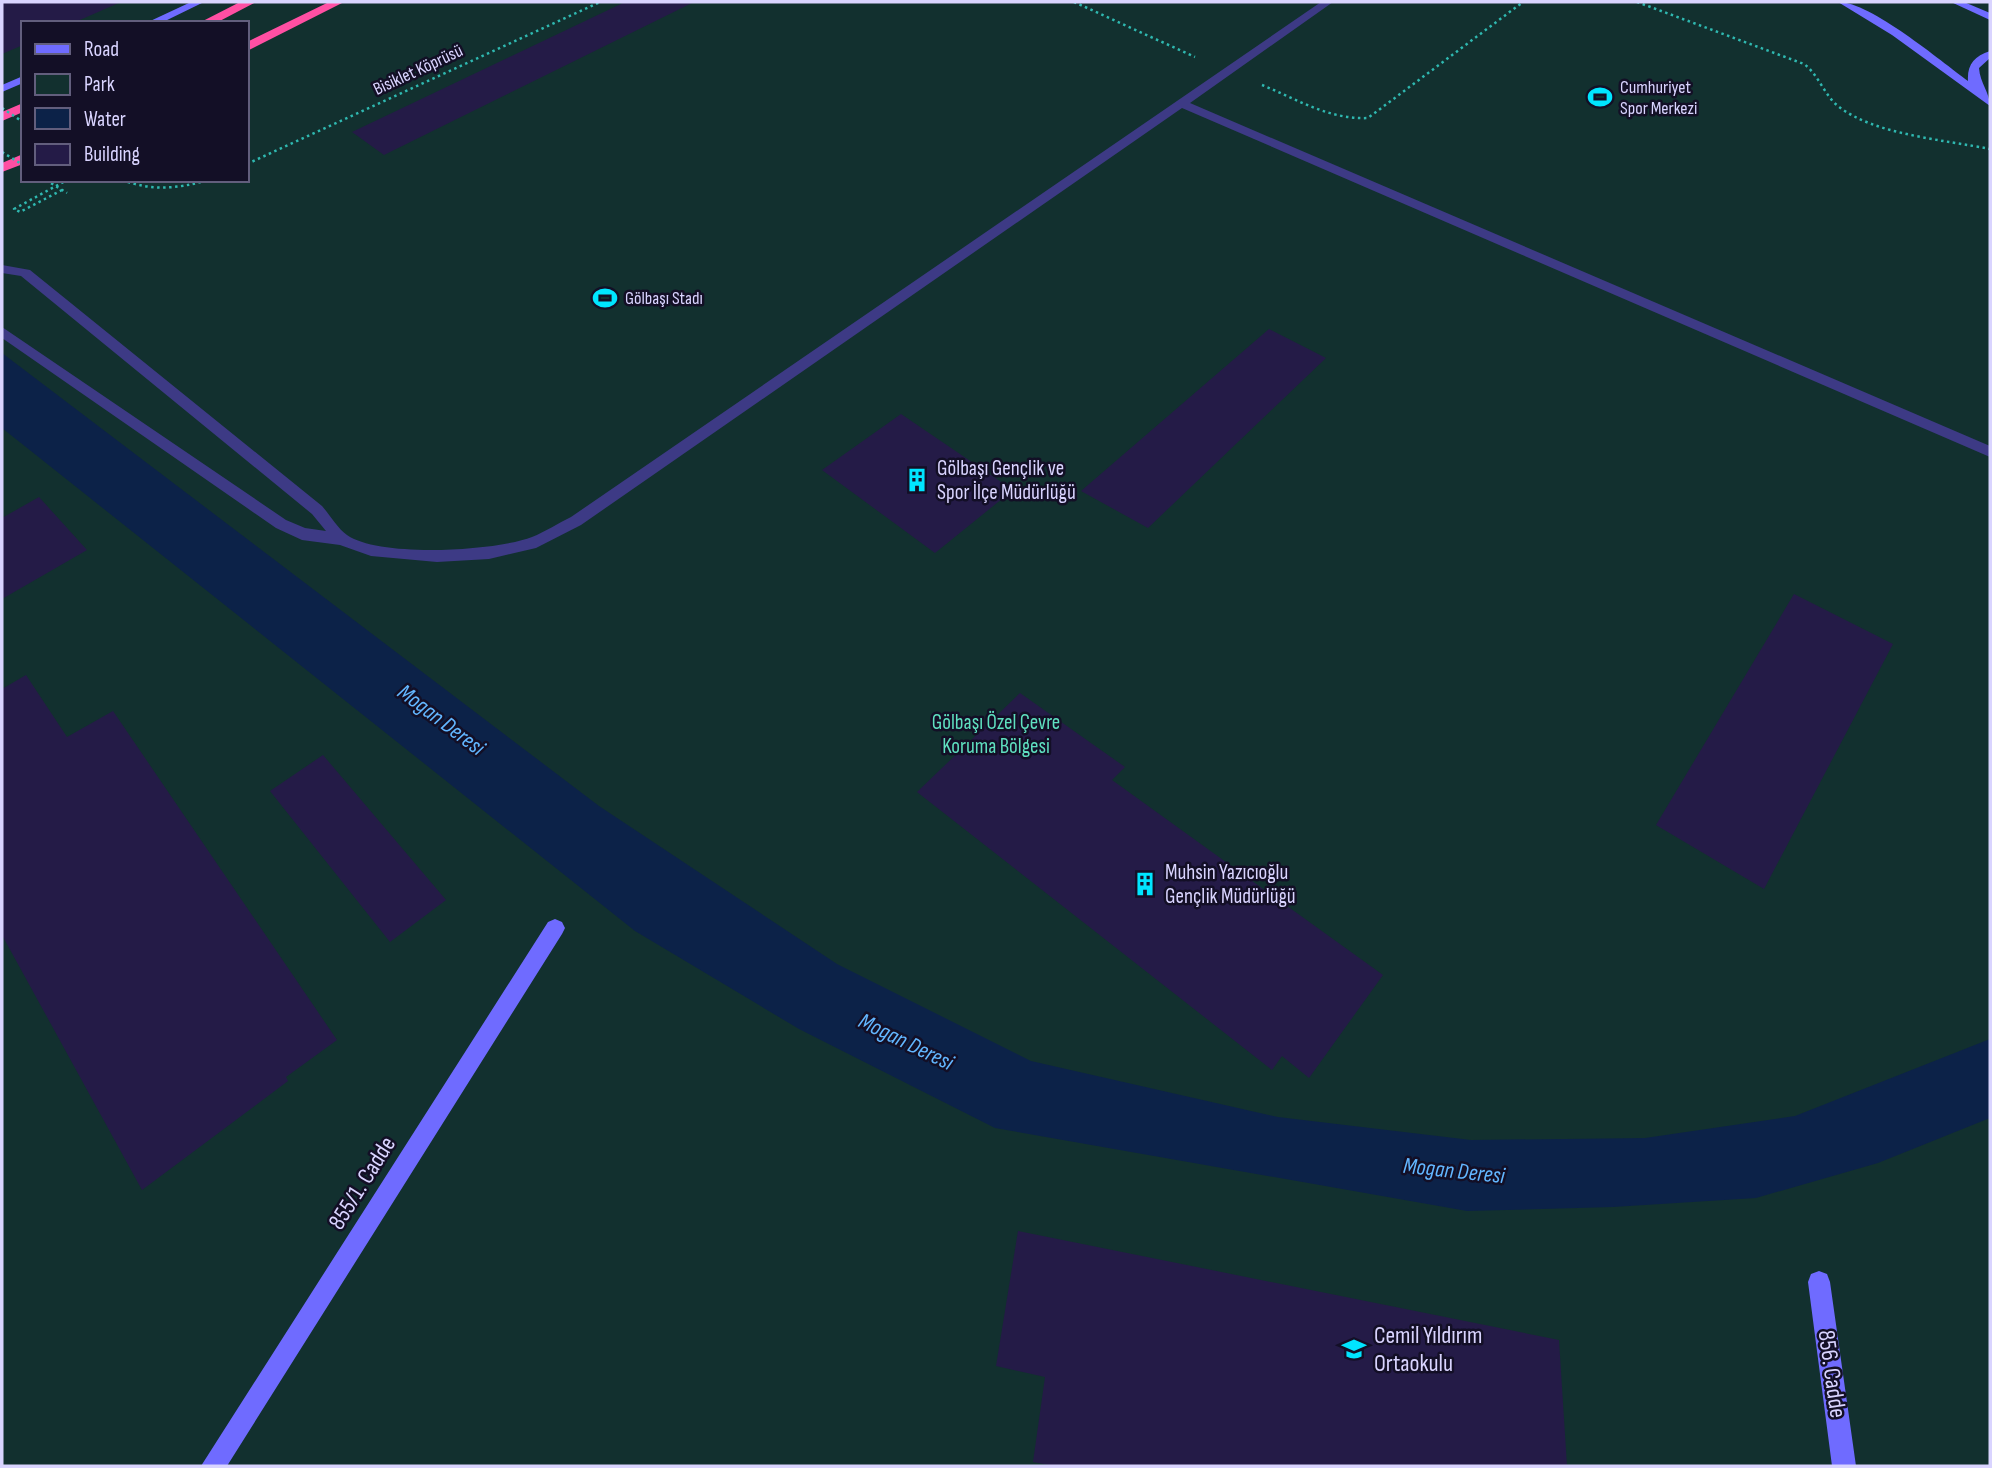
<svg xmlns="http://www.w3.org/2000/svg" width="1992" height="1468" viewBox="0 0 1992 1468" font-family="'Sofia Sans Condensed',sans-serif">
	<style>
		.green { fill: #12302f; fill-rule: evenodd }
		.water { fill: #0c2248 }
		.building { fill: #241b47 }
		.lines { fill: none; stroke-linecap: round; stroke-linejoin: round }
		.path { stroke: #2fb8b0; stroke-width: 2.5; stroke-dasharray: 2.5 3.5; stroke-linecap: butt }
		.street { fill: #3d3a85; fill-rule: evenodd }
		.secondary { fill: #6f6bff; fill-rule: evenodd }
		.highway { fill: #ff4fa3; fill-rule: evenodd }
		.path-bridge { stroke: #2fb8b0; stroke-width: 2.5; stroke-dasharray: 2.5 3.5; stroke-linecap: butt }
		.labels { text-anchor: middle; dominant-baseline: central; stroke-width: 5; stroke-linejoin: round; paint-order: stroke }
		.far-street-label { font-size: 18px; fill: #d9d4ff; stroke: #130f26 }
		.far-poi-label { font-size: 18px; fill: #d9d4ff; stroke: #130f26; text-anchor: start }
		.poi-label { font-size: 21px; fill: #d9d4ff; stroke: #130f26; text-anchor: start }
		.park-label { font-size: 21px; fill: #5fe0c0; stroke: #130f26 }
		.water-label { font-size: 23px; font-style: italic; fill: #62b6ff; stroke: #130f26 }
		.near-street-label { font-size: 24px; fill: #d9d4ff; stroke: #130f26 }
		.near-poi-label { font-size: 24px; fill: #d9d4ff; stroke: #130f26; text-anchor: start }
	</style>
	<rect width="100%" height="100%" fill="#130f26"/>
	<path class="green" d="M2,2H1990V1466H2ZM23,23H247V180H23Z"/>
	<path class="water" d="M2,353L599,806L837,964L1031,1061L1278,1117L1471,1140L1645,1138L1795,1116L1990,1039V1118L1878,1163L1756,1198L1613,1207L1467,1211L995,1128L799,1029L635,931L2,428Z"/>
	<path class="building" d="M2,2H121L73,23H23V45L2,54Z
		M625,2H694L384,155L352,132Z
		M1269,329L1326,358L1148,528L1081,491Z
		M901,414L1013,490L935,553L822,470Z
		M39,497L87,550L2,599V518Z
		M1794,594L1893,644L1764,889L1656,825Z
		M26,675L67,737L113,711L337,1040L286,1077L288,1081L142,1190L2,935V689Z
		M1020,693L1125,767L1112,780L1383,975L1309,1078L1282,1056L1272,1070L917,792Z
		M323,755L446,900L390,942L270,791Z
		M1018,1231L1559,1340L1567,1466H1054L1033,1462L1045,1377L996,1366Z"/>
	<g class="lines">
		<path class="path" d="M1074,2L1195,57
			M1637,2L1804,64C1819,75 1824,95 1838,106C1874,135 1946,140 1990,149
			M1262,85C1296,99 1330,120 1368,118L1523,2
			M247,164L600,2
			M122,180C152,191 177,189 208,180
			M62,190L20,212L14,209L67,180"/>
		<path class="street" d="M1321,2H1333L1190,103L1990,446V457L1182,108L581,525L536,548L489,559L437,562L371,556L340,545L302,540L276,528L2,338V327L286,520L305,528L326,531L312,514L21,276L2,273V265L30,270L322,506C330,515 338,529 347,535C379,558 496,551 532,537C545,532 558,523 571,517Z"/>
		<path class="secondary" d="M191,2H204L161,23H146Z
			M1838,2C1869,1 1941,61 1968,81C1967,65 1974,56 1990,51V58L1979,68C1980,83 1990,93 1990,106L1892,35Z
			M1951,2H1964L1990,13V20Z
			M23,76V83L2,92V85Z
			M555,919L562,922L565,928L562,934L227,1466H201L548,922Z
			M1819,1271L1827,1274L1830,1282L1856,1466H1832L1808,1282L1811,1274Z"/>
		<path class="highway" d="M240,2H256L216,23H199Z
			M329,2H344L247,51V42Z
			M23,103V112L2,121V112Z
			M23,154V164L2,172V163Z"/>
		<path class="path-bridge" d="M2,108L23,122
			M2,152L23,165
			M46,180L67,193"/>
	</g>
	<defs>
		<g id="stadium-bare" transform="scale(1.89)"><path d="M0-5a6.5 5 0 1 0 0 10a6.5 5 0 1 0 0-10ZM-3.5-1.8h7v3.6h-7Z" fill="#00e5ff" stroke="#130f26" stroke-width="2.5" paint-order="stroke"/></g>
		<g id="building-bare" transform="scale(1.89)"><path d="M-4-6H4V6H1V3H-1V6H-4ZM-2.5-4.3h1.7v1.8h-1.7ZM.8-4.3h1.7v1.8H.8ZM-2.5-1h1.7V.8h-1.7ZM.8-1h1.7V.8H.8Z" fill="#00e5ff" stroke="#130f26" stroke-width="2.5" paint-order="stroke"/></g>
		<g id="school-bare" transform="scale(1.89)"><path d="M0-5L7-2L0 1L-7-2ZM-4 1L0 2.5L4 1V4Q0 6-4 4Z" fill="#00e5ff" stroke="#130f26" stroke-width="2.5" paint-order="stroke"/></g>
	</defs>
	<g fill-rule="evenodd">
		<use href="#stadium-bare" x="1600" y="97"/>
		<use href="#stadium-bare" x="605" y="298"/>
		<use href="#building-bare" x="917" y="480"/>
		<use href="#building-bare" x="1145" y="884"/>
		<use href="#school-bare" x="1354" y="1349"/>
	</g>
	<g class="labels">
		<g class="far-street-label">
			<text transform="translate(418 70) rotate(-25)">Bisiklet Köprüsü</text>
		</g>
		<g class="far-poi-label">
			<text x="1620" y="87">Cumhuriyet<tspan x="1620" dy="21">Spor Merkezi</tspan></text>
			<text x="625" y="298">Gölbaşı Stadı</text>
		</g>
		<g class="poi-label">
			<text x="937" y="468">Gölbaşı Gençlik ve<tspan x="937" dy="24">Spor İlçe Müdürlüğü</tspan></text>
			<text x="1165" y="872">Muhsin Yazıcıoğlu<tspan x="1165" dy="24">Gençlik Müdürlüğü</tspan></text>
		</g>
		<g class="park-label">
			<text x="996" y="722">Gölbaşı Özel Çevre<tspan x="996" dy="24">Koruma Bölgesi</tspan></text>
		</g>
		<g class="water-label">
			<text transform="translate(441 720) rotate(37)">Mogan Deresi</text>
			<text transform="translate(906 1042) rotate(26)">Mogan Deresi</text>
			<text transform="translate(1454 1171) rotate(6)">Mogan Deresi</text>
		</g>
		<g class="near-street-label">
			<text transform="translate(362 1183) rotate(-58)">855/1. Cadde</text>
			<text transform="translate(1832 1374) rotate(82)">856. Cadde</text>
		</g>
		<g class="near-poi-label">
			<text x="1374" y="1335">Cemil Yıldırım<tspan x="1374" dy="28">Ortaokulu</tspan></text>
		</g>
	</g>
	<rect width="1992" height="1468" fill="none" stroke="#d9d4ff" stroke-width="7"/>
	<rect x="21" y="21" width="228" height="161" fill="#130f26" stroke="#625e7d" stroke-width="2"/>
	<rect x="35" y="44" width="35" height="10" fill="#6f6bff" stroke="#625e7d" stroke-width="2"/>
	<text x="84" y="56" font-size="21" fill="#d9d4ff">Road</text>
	<rect x="35" y="74" width="35" height="21" fill="#12302f" stroke="#625e7d" stroke-width="2"/>
	<text x="84" y="91" font-size="21" fill="#d9d4ff">Park</text>
	<rect x="35" y="108" width="35" height="21" fill="#0c2248" stroke="#625e7d" stroke-width="2"/>
	<text x="84" y="126" font-size="21" fill="#d9d4ff">Water</text>
	<rect x="35" y="144" width="35" height="21" fill="#241b47" stroke="#625e7d" stroke-width="2"/>
	<text x="84" y="161" font-size="21" fill="#d9d4ff">Building</text>
</svg>
